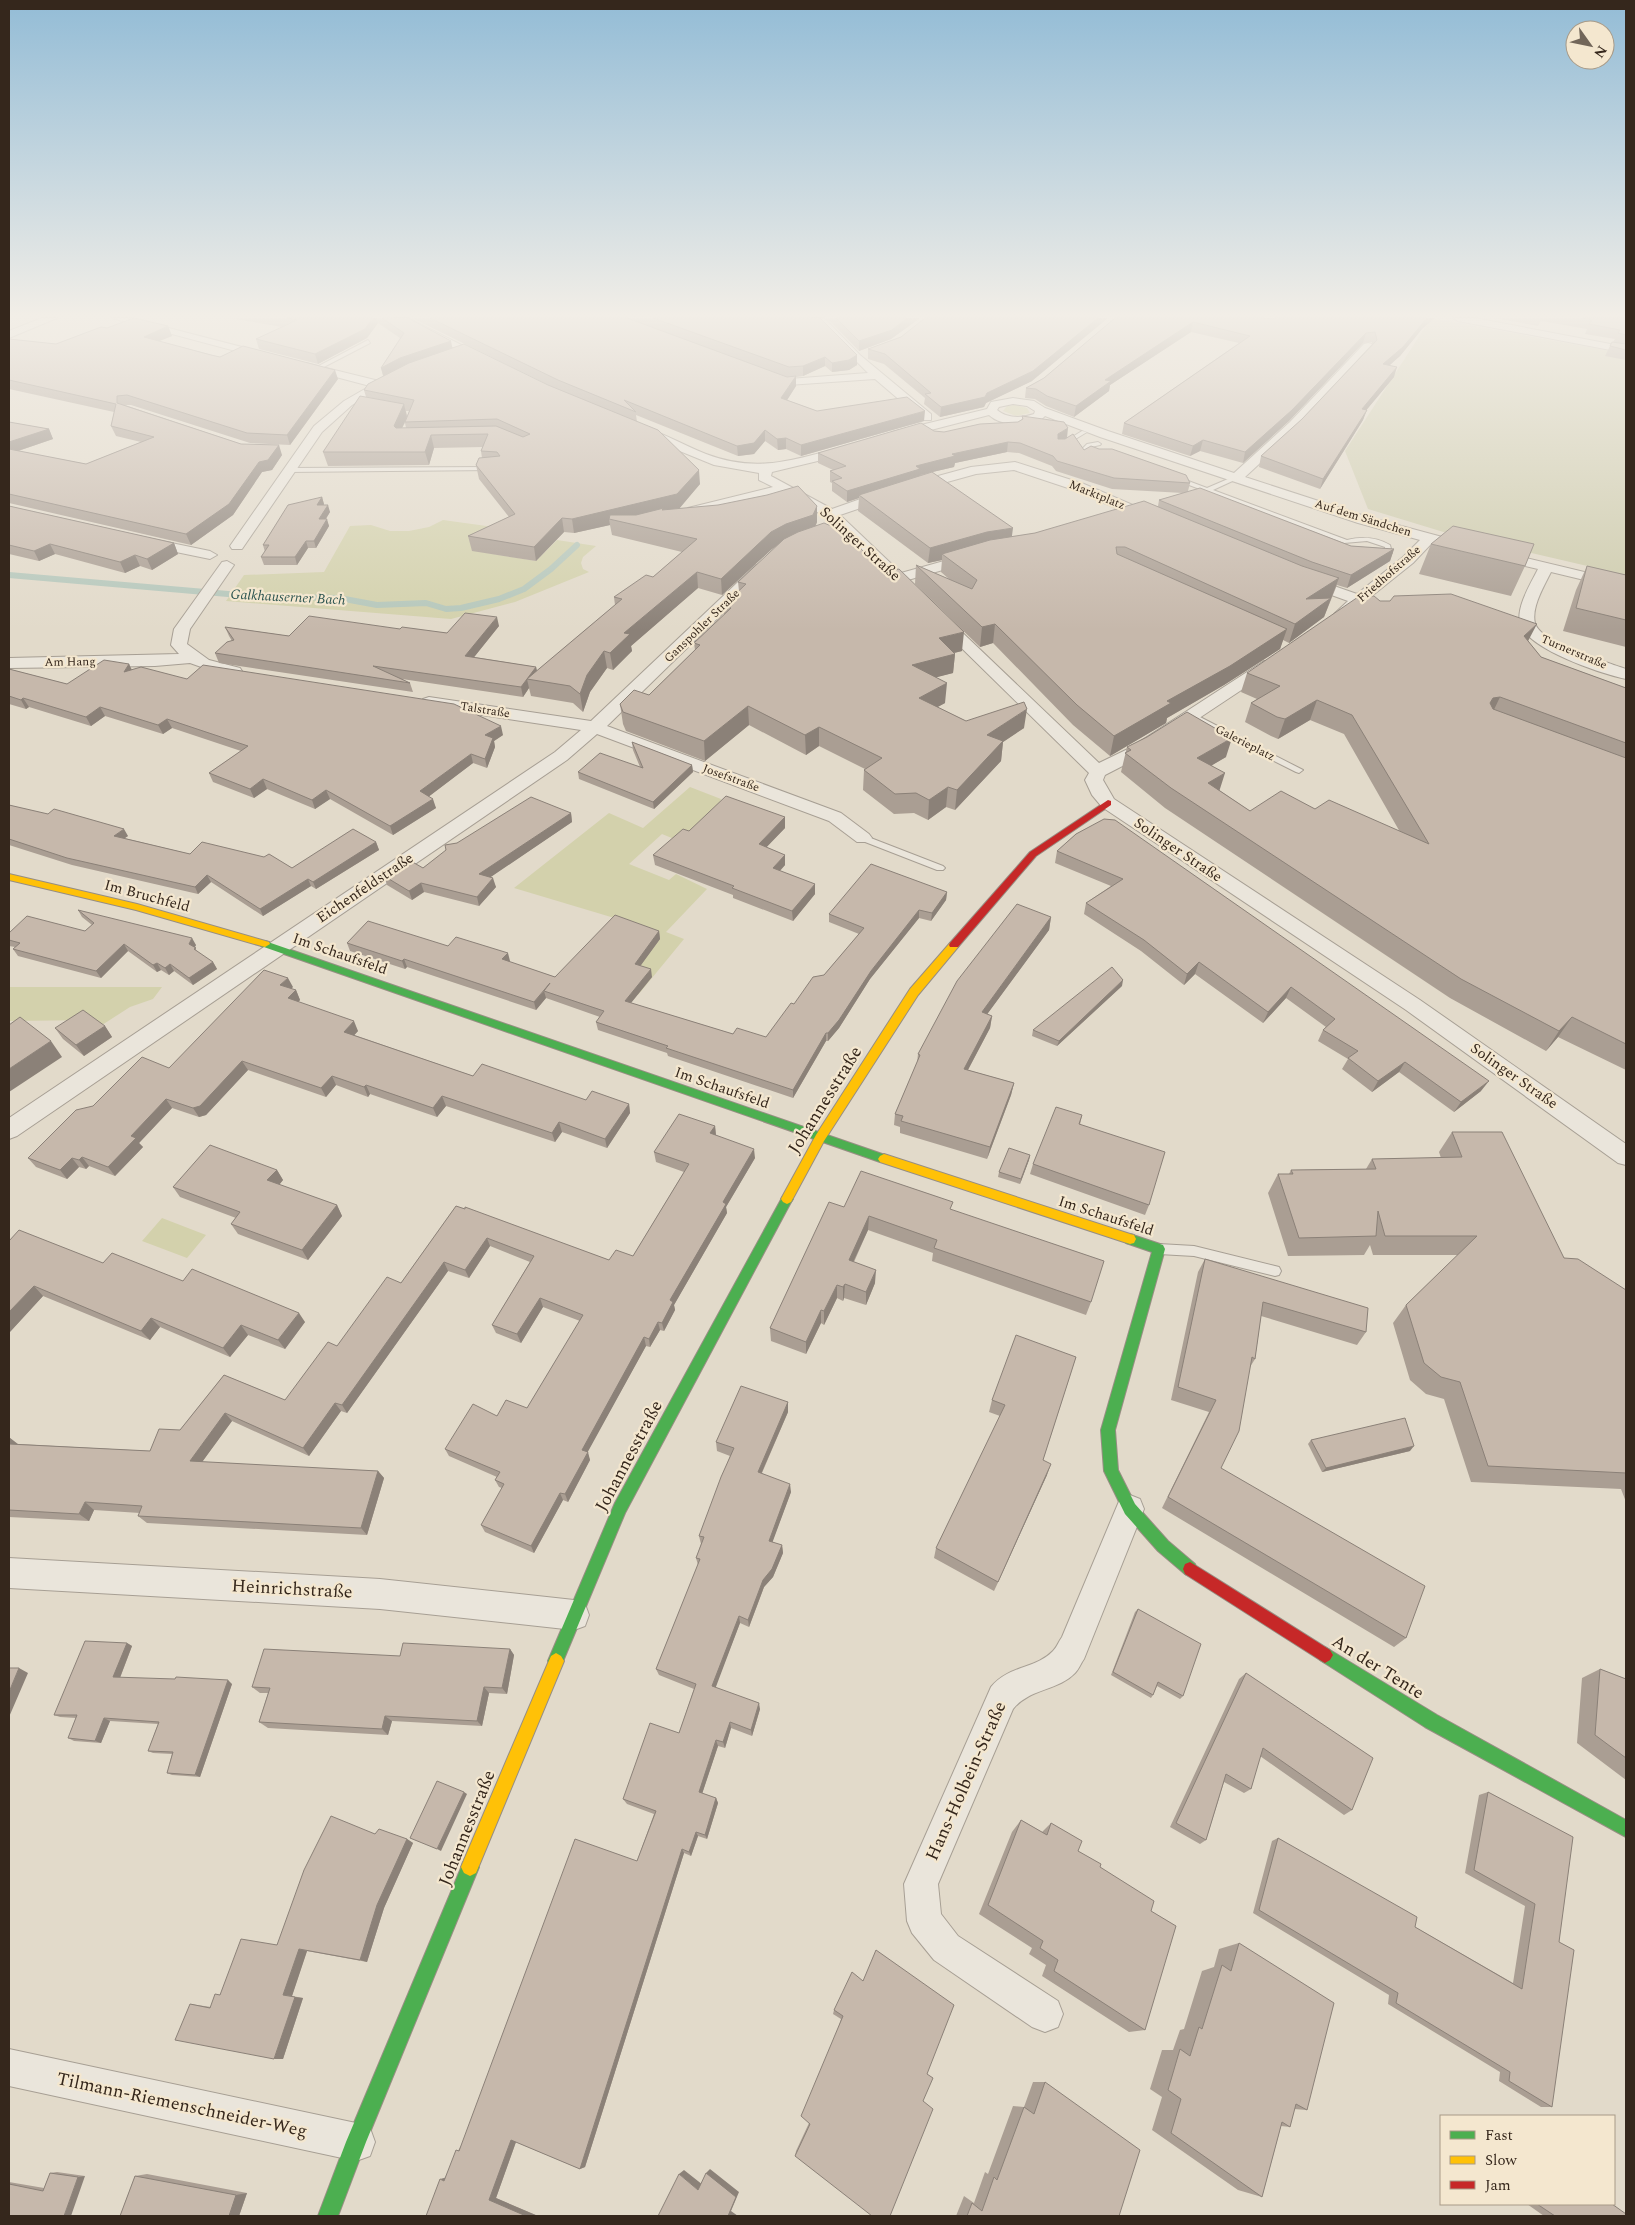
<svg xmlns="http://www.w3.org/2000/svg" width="1635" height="2225" viewBox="0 0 1635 2225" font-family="Spectral,serif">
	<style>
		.green { fill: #d3d1ac }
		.cemetery { fill: #cdcbac }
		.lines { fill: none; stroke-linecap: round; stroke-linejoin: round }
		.stream { stroke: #b5c7bb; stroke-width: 6 }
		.lane-casing { stroke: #a79f94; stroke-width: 2 }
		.street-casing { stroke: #a79f94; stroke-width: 2 }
		.fast-casing { stroke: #978e83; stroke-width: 2 }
		.slow-casing { stroke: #978e83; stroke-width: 2 }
		.jam-casing { stroke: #978e83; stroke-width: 2 }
		.lane { fill: #eae5db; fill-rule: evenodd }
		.street { fill: #eae5db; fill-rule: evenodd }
		.fast { fill: #4caf50; fill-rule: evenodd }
		.slow { fill: #ffc107; fill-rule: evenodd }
		.jam { fill: #c62828; fill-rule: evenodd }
		.wall { fill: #aa9e93; fill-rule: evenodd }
		.shaded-wall { fill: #8b8178 }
		.building { fill: #c6b8ab; stroke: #8b8178 }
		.labels { text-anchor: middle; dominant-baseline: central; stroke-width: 4.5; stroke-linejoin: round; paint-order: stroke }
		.far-street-label { font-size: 12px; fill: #35271c; stroke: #f4e7cf }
		.far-water-label { font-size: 14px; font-style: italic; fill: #2c5450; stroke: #f4e7cf }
		.street-label { font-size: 15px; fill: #35271c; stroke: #f4e7cf }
		.near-street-label { font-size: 18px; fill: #35271c; stroke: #f4e7cf }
	</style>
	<rect width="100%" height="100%" fill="#e2daca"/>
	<path class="green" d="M1015,405L1027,408L1030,413L1016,416L1003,411L1007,406Z
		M443,520L522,531L482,552L536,561L557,540L596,546L583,557L581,563L583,569L589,572L515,602L451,619L226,601L244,575L324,572L350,526L371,525L390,531H409L429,527Z
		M690,787L721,799L717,809L679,841L662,834L629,864L669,880L676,874L707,889L666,932L684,939L638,995L621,920L514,888L609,813L643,828Z
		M9,987H162L153,999L130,1007L102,1025L95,1020L9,1021Z
		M162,1218L206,1235L187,1258L142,1241Z"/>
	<path class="cemetery" d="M1431,318L1626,354V575L1450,534L1368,509L1345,451Z"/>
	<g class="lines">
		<path class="stream" d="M9,575L251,596L339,598L377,605L426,603L446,609L461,608L499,599L524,589L551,569L577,545"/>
		<g class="lane-casing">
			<path id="lane" d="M368,340L370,343L318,370L313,369Z
				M1082,431L1087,432L1064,446L1059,445Z
				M1098,442L1101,444L1100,445L1091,447L1088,449L1101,455V457H1097L1081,450L1087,444Z
				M491,467L493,468V470L288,472L285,470L288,468Z
				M1175,476L1207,488L1235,476H1239V478L1213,490L1347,540C1363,536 1376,537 1390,545L1392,553L1376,556V554L1385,552V547L1367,541L1344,543L1173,479L1172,478Z
				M1194,717H1200L1303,770L1299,773L1296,772L1194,721Z
				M863,835L943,866L945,868L943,870H937L860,840L858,838Z
				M1159,1244L1194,1246L1275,1266L1279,1267L1281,1271L1279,1275L1275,1276L1194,1256L1159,1254L1155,1253L1153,1249L1155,1245Z"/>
		</g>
		<g class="street-casing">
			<path id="street" d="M42,318H57L9,338V331Z
				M112,318H130L269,354L270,356L265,359Z
				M394,318H408L491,360L486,363L482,362Z
				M813,318H824L860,355L931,414V420H923L875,379L788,385L762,376L760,374L766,371L789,379L868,373Z
				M1453,318H1475L1626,347V353L1458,321Z
				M1368,343L1372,344V348L1298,428L1245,477L1368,517L1446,538L1448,541L1441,545L1432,543L1413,563L1368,599L1375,607L1373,610L1368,611L1359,607L1346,617L1341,618L1334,614L1348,601L1301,584L1299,581L1301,578H1311L1357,594L1403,557L1420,540L1358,523L1100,437L1045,416C1034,429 1000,426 989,415L896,439L890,435L892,432L987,409L991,402L1013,398L1034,401L1045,408L1108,431L1234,473L1290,422L1364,344ZM1013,404L1027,406L1035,411L1034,414C1022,418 1008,419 997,410L999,407Z
				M306,363L379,381L391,376L397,379L352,405L322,432L242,549H232L230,546L314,426L344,401L370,386L302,368V364Z
				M642,427C664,433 685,446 706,454C759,474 795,459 847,446L851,447L853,450L851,453L772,472L771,476L832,509L883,491L971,467L1015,462L1084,484L1156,515L1158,518L1156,521H1146L1074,490L1014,470L976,474L893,497L840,515L901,573L969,554L976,558L974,561L908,580L920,593L913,597L908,596L842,533L809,543L804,542L802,539L804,536L836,526L826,517L783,493L693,515L688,514L686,511L688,508L773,487L759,480V473L714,465L638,434L636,431Z
				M147,538L210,551L217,555L210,559L142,545L140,542Z
				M1497,551L1626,582V590L1551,572C1544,586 1531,608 1535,623C1540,643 1607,662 1626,669V679C1602,674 1526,649 1520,623C1516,607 1531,583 1538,569L1492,558L1490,555Z
				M227,561L234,565L190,629L187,644L209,660L240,668L242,671L240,674L218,673L190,663L155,666L9,668V658L179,654L171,645L174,629L222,562Z
				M761,564L766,565L768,568L766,571L607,726L841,813L869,834L872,838L869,842H857L829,821L597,734L567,760L17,1136L9,1139V1118L555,752L581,730L429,707L421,702L423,699L429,697L591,721L756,565Z
				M941,616L946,617L1099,763L1130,748L1264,661H1276L1278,664L1276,667L1142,756L1105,775L1103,780L1114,799L1420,1000L1626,1144V1165L1618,1163L1406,1010L1102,807L1092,795L1085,780L1089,773L936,623L934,620L936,617Z
				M1130,1495L1140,1499L1144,1509L1084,1659C1081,1663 1079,1669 1075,1673C1058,1691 1030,1688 1013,1709L938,1884L941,1914L958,1936L1058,2001L1063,2014L1058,2027L1045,2032L1032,2027L934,1960L912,1933L907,1921L904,1884L991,1687C1009,1665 1036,1669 1053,1651C1057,1647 1059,1641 1062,1637L1120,1499Z
				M9,1558L380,1579L574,1600L585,1604L589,1615L585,1626L574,1630L380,1609L9,1588Z
				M9,2049L356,2123L370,2128L375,2142L370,2156L356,2161L9,2086Z"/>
		</g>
		<g class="fast-casing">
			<path id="fast" d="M265,941L888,1156L890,1159L888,1162H880L261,946L260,944L261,942Z
				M787,1194L791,1196L793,1199L791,1202L625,1513L561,1666L556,1669L551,1666L548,1661L615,1503L783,1196Z
				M1130,1234L1163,1245L1165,1249L1115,1430L1118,1470L1135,1504L1168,1541L1195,1564L1197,1569L1195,1574L1190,1576L1185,1574L1158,1551L1125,1514L1104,1471L1101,1430L1152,1252L1126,1243L1124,1239L1126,1235Z
				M1325,1647L1437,1715L1626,1820V1837L1425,1727L1320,1660L1317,1655L1320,1650Z
				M470,1858L476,1861L479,1867L366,2142L338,2216H318L346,2142L464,1861Z"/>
		</g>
		<g class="slow-casing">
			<path id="slow" d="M9,874L137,904L269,942L270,944L265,947L136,910L9,880Z
				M954,942L959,945L958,947L918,995L824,1141L791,1202L787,1204L783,1202L781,1199L816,1135L910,989L950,943Z
				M884,1154L1130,1234L1134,1235L1136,1239L1134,1243L1130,1244L880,1162L878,1159L880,1156Z
				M556,1653L561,1656L564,1661L476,1873L470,1876L464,1873L461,1867L551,1656Z"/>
		</g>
		<g class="jam-casing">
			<path id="jam" d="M1108,800L1111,801V805L1036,856L958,947H950L949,945L950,943L1030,852Z
				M1190,1562L1330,1650L1333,1655L1330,1660L1325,1663L1320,1660L1185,1574L1183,1569L1185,1564Z"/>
		</g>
		<use href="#lane" class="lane"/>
		<use href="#street" class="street"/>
		<use href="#fast" class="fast"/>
		<use href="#slow" class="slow"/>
		<use href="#jam" class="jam"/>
	</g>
	<path class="wall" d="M230,318H408L453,348L542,382L412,318H820L857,365L849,370L832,372L825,366L803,376L796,377V386L787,400L817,411L924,421L801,456L786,449L778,450L765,441L754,454L738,456L636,415L637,422L700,484L679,508L817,522L816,525L962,651L954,653L955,654L953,673L936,677L945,703L937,707L966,721L1024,728L1003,742L1001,761L955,810L946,807L928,820L914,813L894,814L863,790L864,770L865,769L819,746L806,755L749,725L705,761L626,731L623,724L620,704L649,695L695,650L694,643L724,615L723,606L739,591L738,582L777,546L772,549L722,595L698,588L631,646L632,651L613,670L607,668L590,692L583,712L573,703L531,696L529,688L523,697L402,679L410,683L413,692L219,663L215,653L232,641L229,636L225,627L289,636L400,629L447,633L499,626L474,657L536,667L537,671L615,605L614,597L653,577L682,552L612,535L610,525L574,533L564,532L536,561L472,551L468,536L509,517L479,479L476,465L482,458L481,451L483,447L434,448L429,465L328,466L323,452L366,397L364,390L383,376L381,368L400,338L378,323L367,338L318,364L259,349L256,339L282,327ZM406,411H409L407,416ZM405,423L406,428H402Z
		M827,318H920L891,339L859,351Z
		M1115,318H1266L1264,319L1422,329L1400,356L1389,365L1394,377L1366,410L1363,420L1320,489L1259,467L1261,456L1302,419L1372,344V342L1363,343L1289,421L1243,463L1200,451L1190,456L1122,434L1124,423L1239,343L1191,332L1110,385L1109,391L1074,417L1046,406L1035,399L1025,398L1026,388L1044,378Z
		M1495,318H1626V360L1605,356L1610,346L1615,339L1585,334L1587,329L1541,321L1538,326Z
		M168,326L172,336L159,341L220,357L338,379L290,445L250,443L131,405H125L241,444L282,455L272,470L262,472L233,515L191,545L9,503V504V422L49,429L53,439L18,451L86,464L141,442L116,436L111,426L114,412L9,389V339L56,344L107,328Z
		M901,337L1032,381L986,403L984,407L940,417L924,404L925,398L884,364L868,359V349Z
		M1022,416L1067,438L1084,450L1190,483L1188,491L1351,546L1394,549L1390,561L1347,588L1337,585L1324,617L1289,643L1283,640L1280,649L1224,685L1167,718L1166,723L1110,756L1073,725L993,643L980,647L915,584L916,565L949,579L941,572L942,560L928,563L858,511L859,498L847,502L832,491V483L830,482V471L833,470L818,463V453L934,431L944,432L1018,422L1022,419ZM1007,452L1019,453L1052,466L1056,471L1112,489L1183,493L1159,500L1158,506L1035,533L1012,537L932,472L954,467L955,463Z
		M322,497L324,505L330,512L326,519L329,526L316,548H308L297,565H264L261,557L265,552L263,545Z
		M9,506L174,543L178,554L152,570L140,566L125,573L55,554L39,561L9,554Z
		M1431,544L1525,566L1511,596L1419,574Z
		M1587,566L1626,575V647L1563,631L1576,590Z
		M1380,601L1528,641L1541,657L1626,688V1070L1558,1037L1546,1051L1450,998L1165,808L1121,772L1127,747L1226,757L1212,765L1219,790L1250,811L1315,809L1400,832L1344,734L1310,720L1278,739L1271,736L1245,722L1251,703L1257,699L1241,692L1247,673Z
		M129,664L132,670L503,735L494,741L495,747L487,768L473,763L429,796L436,808L393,835L330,799L315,809L267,789L254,798L213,782L209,773L241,751L172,728L163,734L105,716L91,726L29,707L26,709L9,704V669L67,684Z
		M632,742L692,765L693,772L654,809L579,779L578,772L640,767L633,750Z
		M9,805L128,836L124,838L190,854L292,868L376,842L379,850L316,889L311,886L263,916L211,882L198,894L72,865L9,845Z
		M571,813L572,822L490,877L496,887L479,906L424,892L412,900L387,885L384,876L423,868L457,843Z
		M785,817V828L766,847L785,855V865L780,871L815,894L793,921L733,898V895L655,865L653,855L689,831Z
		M1076,834L1481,1091L1454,1112L1399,1072L1372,1092L1342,1069L1348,1059L1318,1041L1323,1030L1326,1027L1286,998L1263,1023L1195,974L1184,985L1141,951L1084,914L1086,903L1111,886L1055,863L1057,851Z
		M947,892L946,900L931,921L919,918L870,979L839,1028L828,1041H826L793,1098L668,1056L667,1053L598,1030L596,1022L600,1017L546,998L536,1010L407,967L405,969L350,951L347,943L448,946L510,961L509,962L555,977L659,931L660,939L640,966L652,977L631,1003L733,1034L766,1037L794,1004L824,975L859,934L829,922V914Z
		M78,910L196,945L195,947L197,952L213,962L217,969L193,985L174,971L169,975L161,970L157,972L128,951L101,978L18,956L13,949L15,947L9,946V933L85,931L92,925L82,917Z
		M1051,917L1049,930L987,1014L992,1016L990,1028L968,1070L1014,1083L1011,1095L987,1159L900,1133V1127L894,1125L895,1114L917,1063L918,1054Z
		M1122,986L1057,1046L1032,1036L1033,1030Z
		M293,987L291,989L296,990L300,1000L298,1002L358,1031L354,1035L473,1076L586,1100L629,1104L630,1113L607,1148L562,1132L555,1142L446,1106L437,1117L370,1094L368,1097L336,1085L326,1097L248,1070L206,1115L199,1117L172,1108L139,1143L143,1147L115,1176L89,1166L86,1169L79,1167L67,1179L36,1167L28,1158L93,1106L169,1068Z
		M105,1026L112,1037L84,1056L63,1039L55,1028Z
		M1082,1115L1080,1125L1149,1205L1145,1215L1030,1174L1033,1164Z
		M715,1126L716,1135L755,1158L726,1207L727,1213L674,1305L675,1310L664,1331L660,1330L650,1347L646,1346L587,1452L590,1460L568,1502L563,1500L534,1553L485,1532L481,1525L502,1488L499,1487L495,1480L497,1477L449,1456L445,1449L497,1416L527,1408L580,1321L543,1307L521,1343L496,1333L492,1325L530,1262L490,1246L469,1278L448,1271L347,1413L341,1411L309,1456L232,1421L202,1462L378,1471L384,1478L367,1535L147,1523L138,1516L140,1513L94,1510L89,1521L9,1517V1438H10L18,1444L150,1451L180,1430L224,1375L285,1400L337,1346L401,1283L456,1206L609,1260L633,1256L684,1172L656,1162L654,1152Z
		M1452,1132L1564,1258L1626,1290V1502L1621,1489L1471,1482L1444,1399L1426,1394L1410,1380L1393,1323L1406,1305L1458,1255H1373L1370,1245L1364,1255L1288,1256L1268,1193L1278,1174H1289L1291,1170L1366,1169L1372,1159L1441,1158L1439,1152Z
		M1030,1155L1029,1160L1020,1184L998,1177L999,1172Z
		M277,1170L283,1180L279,1185L337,1205L342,1216L308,1260L238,1234L231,1224L236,1218L180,1197L173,1187Z
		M844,1207L952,1210L1091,1302L1086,1315L932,1261L933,1253L868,1230L854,1262L875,1283L866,1305L844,1298L843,1301L837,1298L824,1325L821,1323L806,1354L771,1341L770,1328Z
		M9,1241L103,1263L183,1281L305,1322L285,1349L248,1335L230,1357L160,1327L150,1340L43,1296L9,1333Z
		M1205,1259L1366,1332L1357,1345L1261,1316L1255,1359L1250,1367L1221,1468L1406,1638L1394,1647L1162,1508L1209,1412L1171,1400L1198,1272Z
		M1076,1357L1043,1460L1047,1475L994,1591L934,1558L936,1548L1000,1416L989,1412L992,1400Z
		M788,1402V1412L762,1473L791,1492L772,1542L782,1545L783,1553L773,1577L764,1587L749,1627L740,1623L715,1687L760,1709L752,1736L731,1728L725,1748L718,1746L702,1794L716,1798L718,1803L707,1839L698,1836L691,1856L684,1853L585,2167L580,2169L516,2142L496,2198L538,2216H426L459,2149L637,1861L654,1814L627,1804L623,1799L679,1733L694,1689L659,1675L656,1669L698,1565L696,1558L701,1544L699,1536L730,1456L717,1451L716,1442Z
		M1311,1440L1410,1451L1322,1472L1308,1444Z
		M1138,1609L1183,1696L1180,1699L1157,1686L1153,1695L1151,1698L1111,1675L1135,1612Z
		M127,1643L132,1646L120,1678L232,1684L200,1777L172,1775L167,1773L172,1754L153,1753L148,1751L158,1724L110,1721L101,1743L74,1741L68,1738L76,1718L60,1717L54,1715Z
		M510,1649L514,1655L507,1694L489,1693L482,1726L392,1721L388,1735L268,1728L259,1722L268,1693H260L252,1687L400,1656Z
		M1600,1669L1626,1679V1780L1577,1743L1582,1678Z
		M1246,1673L1352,1810L1344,1815L1260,1756L1251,1789L1244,1793L1224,1782L1206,1840L1200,1844L1170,1827L1239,1679Z
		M1488,1792L1559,1942L1552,2107H1541L1499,2081L1500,2072L1388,2004L1389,1995L1253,1913L1272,1841L1278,1838L1415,1927L1513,1983L1525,1906L1465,1873L1479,1795Z
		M1021,1820L1042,1832L1051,1823L1078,1851L1100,1867L1151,1911L1145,2030L1129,2032L1042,1976L1046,1965L1029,1954L1032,1948L979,1914L1012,1832Z
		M375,1834L407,1839L413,1843L384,1908L367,1962L307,1951L292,1996L303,1998L283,2059L190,2004L211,2007L220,1995L277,1945Z
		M1626,1909V1955H1625V1916Z
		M1239,1943L1307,2110L1294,2109L1290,2127L1281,2126L1262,2197L1238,2190L1152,2130L1162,2097L1150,2089L1162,2050H1173L1180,2030L1184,2029L1202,1971L1214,1967L1219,1949Z
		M863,1980L954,2005L795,2156L796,2151L809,2123L841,2019L833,2014L834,2010Z
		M1033,2082H1045L1119,2216H956L964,2196L974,2203L985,2172L988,2174L1013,2106L1024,2107Z
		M57,2172L85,2176L9,2216V2182L44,2188L50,2173Z
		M147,2174L247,2193L239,2216H120L135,2176Z
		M1527,2204H1612L1626,2216H1544Z"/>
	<path class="shaded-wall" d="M373,318H377L378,323L367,338L318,364L315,354Z
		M907,318H920L891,339L859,351V341Z
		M1098,318H1108L1032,381L986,403L984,407L940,417L941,407L987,393Z
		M1427,318H1435L1422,329L1400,356L1380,374L1383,364Z
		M1193,322L1191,332L1110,385L1109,391L1074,417L1076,406L1105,380Z
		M168,326L172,336L147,346L144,337Z
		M1366,333L1363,343L1289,421L1243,463L1245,452Z
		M451,341L453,351L384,378L381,368L400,358Z
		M857,355V365L849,370L832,372V363Z
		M825,357V366L803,376V366Z
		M1397,367L1394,377L1359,419L1362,409Z
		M335,370L338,379L290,445L287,435Z
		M796,376V386L782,408L781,398Z
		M404,404L407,417L397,439L394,426Z
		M1367,410L1363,420L1320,489L1323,479Z
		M925,411L924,421L801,456V445Z
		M1068,428L1067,438L1057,444L1058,434Z
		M49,429L53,439L9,454V442Z
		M765,430V441L754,454L738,456L737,446Z
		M431,435L434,448L429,465L425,452Z
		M786,438V449L778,450L777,439Z
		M1203,440L1200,451L1190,456L1193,446Z
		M1008,442L1007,452L955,463L954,467L920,475L919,479L859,495V498L847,502V491L916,466L952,454Z
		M279,445L282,455L272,470L262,472L233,515L191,545L186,534L259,462Z
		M699,470L700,484L679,509L609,519L610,525L574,533L572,519Z
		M322,497L324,504L319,512L317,505Z
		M328,505L330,512L321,526L319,519Z
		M817,506V522L813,531L786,540L772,549L722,595L721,579L771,532Z
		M562,518L564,532L536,561L534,547Z
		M327,519L329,526L316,548L314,541Z
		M1013,528L1011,543L942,554V560L928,563L930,548L987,532Z
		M306,541L308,548L297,565L295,557Z
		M174,543L178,554L152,570L147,559Z
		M50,544L55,554L39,561L34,551Z
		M1394,549L1390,561L1347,588L1351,575Z
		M135,555L140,566L125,573L120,562Z
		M697,572L698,588L631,646L632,651L613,670L610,653L624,633Z
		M1339,578L1324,617L1289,643L1295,624L1306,599Z
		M497,617L499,626L467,666L465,656Z
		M995,624L993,643L980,647L982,627Z
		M1537,624L1527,643L1524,636Z
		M1287,629L1280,649L1224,685L1167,718L1166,723L1110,756L1114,736L1167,701Z
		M964,632L962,651L937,657L939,638Z
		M604,651L607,668L590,692L583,712L580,694L587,675Z
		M955,654L953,673L911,684L912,665Z
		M129,664L133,673L124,672Z
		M536,667L538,676L527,679L529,688L523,697L521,687Z
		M947,683L945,703L918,718L919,698Z
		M1500,697L1491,716L1490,703L1493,698Z
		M23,698L29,707L26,709L21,700Z
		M1317,700L1310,720L1278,739L1285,719Z
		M748,706L749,725L705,761L704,741Z
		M100,707L105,716L91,726L86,717Z
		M1027,709L1024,728L1003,742L1001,761L955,810L957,790L987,735Z
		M167,719L172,728L163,734L158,725Z
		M501,726L503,735L494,741L495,747L487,768L485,759V735Z
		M819,727V746L806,755L805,735Z
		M1232,738L1226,757L1192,777L1197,758Z
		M471,754L473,763L423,801L420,791Z
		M692,765L693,772L654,809L653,802Z
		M1225,773L1219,792L1208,783Z
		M263,779L267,789L254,798L250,789Z
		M948,787L946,807L928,820L929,800Z
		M326,790L330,799L315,809L312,800Z
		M433,799L436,808L393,835L390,826Z
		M571,813L572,822L482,883L479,874Z
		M785,817V828L759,855V844Z
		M124,829L128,836L118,843L114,836Z
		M376,842L379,850L316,889L313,882Z
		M785,855V865L773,878V868Z
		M207,875L211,882L198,894L195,887Z
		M493,878L496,887L479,906L477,897Z
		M308,879L311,886L263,916L260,909Z
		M421,883L424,892L412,900L409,891Z
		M815,884V894L793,921L792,911Z
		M947,892L946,900L931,921L932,913Z
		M919,910V918L870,979L839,1028L828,1041V1033L871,971Z
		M1051,917L1049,930L980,1024L982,1012Z
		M659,931L660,939L636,972L635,964Z
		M192,938L196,945L193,950L189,944Z
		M124,944L128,951L101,978L96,971Z
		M508,953L510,961L504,968L502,959Z
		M404,959L407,967L405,969L402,961Z
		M213,962L217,969L193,985L189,978Z
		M1199,962L1195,974L1184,985L1187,974Z
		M157,963L161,970L157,972L153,965Z
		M170,964L174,971L169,975L165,968Z
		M651,969L652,977L626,1009L625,1001Z
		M288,978L293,987L285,995L280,985Z
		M1123,980L1122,986L1057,1046L1059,1041Z
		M1291,987L1286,998L1263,1023L1268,1012Z
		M296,990L300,1000L293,1008L288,998Z
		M544,991L546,998L536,1010L534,1002Z
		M992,1016L990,1028L962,1081L964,1069Z
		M1572,1017L1558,1037L1546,1051L1559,1031Z
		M354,1021L358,1031L349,1041L344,1032Z
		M105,1026L112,1037L84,1056L76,1045Z
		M826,1033V1041L793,1098V1090Z
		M51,1041L62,1057L9,1092V1069Z
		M242,1061L248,1070L206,1115L199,1117L193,1108Z
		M1405,1062L1399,1072L1372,1092L1378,1081Z
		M332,1076L336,1085L326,1097L321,1088Z
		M1489,1081L1481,1091L1454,1112L1461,1102Z
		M1014,1083L1011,1095L987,1159L990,1147Z
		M366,1085L370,1094L368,1097L364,1087Z
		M442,1096L446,1106L437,1117L433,1108Z
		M166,1099L172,1108L139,1143L143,1147L115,1176L108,1167L131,1136Z
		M629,1104L630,1113L607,1148L605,1139Z
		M559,1122L562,1132L555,1142L552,1133Z
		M715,1126L716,1136L710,1133Z
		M754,1149L755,1158L726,1207L727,1213L674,1305L675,1310L664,1331L662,1323L670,1300L723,1202Z
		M1030,1155L1029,1160L1020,1184L1021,1179Z
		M82,1157L89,1166L86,1169L79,1160Z
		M72,1158L79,1167L67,1179L60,1170Z
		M277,1170L283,1180L274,1191L267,1180Z
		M337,1205L342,1216L308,1260L302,1250Z
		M869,1216L868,1230L848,1273L849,1260Z
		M487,1238L490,1246L469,1278L465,1270Z
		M444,1262L448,1271L347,1413L342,1405Z
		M876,1270L875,1283L866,1305V1292Z
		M845,1284L844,1298L843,1301V1287Z
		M837,1285V1298L824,1325V1311Z
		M34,1286L43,1296L9,1333V1312Z
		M540,1298L543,1307L521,1343L517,1334Z
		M821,1310V1323L806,1354V1342Z
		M299,1313L305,1322L285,1349L278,1340Z
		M151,1318L160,1327L150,1340L141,1331Z
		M658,1322L660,1330L650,1347L649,1339Z
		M241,1325L248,1335L230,1357L223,1348Z
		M644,1337L646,1346L585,1457L582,1450Z
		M788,1402V1412L758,1481V1472Z
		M335,1403L341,1411L309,1456L303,1448Z
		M225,1413L232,1421L197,1469L190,1461Z
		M10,1438L20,1446L9,1444V1441Z
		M1414,1446L1410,1451L1322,1472L1326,1468Z
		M588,1452L590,1460L568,1502L565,1494Z
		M1051,1464L1047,1475L994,1591L998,1582Z
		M378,1471L384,1478L367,1535L361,1528Z
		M790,1484L791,1492L770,1549L769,1541Z
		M560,1493L563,1500L534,1553L531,1546Z
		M85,1502L94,1510L89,1521L79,1514Z
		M782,1545L783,1553L773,1577L764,1587L749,1627L748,1620L763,1580Z
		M739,1616L740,1623L714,1692L712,1686Z
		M127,1643L132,1646L119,1680L113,1677Z
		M510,1649L514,1655L507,1694L502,1688Z
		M19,1668L28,1673L9,1717V1692Z
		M228,1680L232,1684L200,1777L195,1775Z
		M484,1687L489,1693L482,1726L477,1721Z
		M759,1703L760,1709L752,1736L751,1730Z
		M385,1716L392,1721L388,1735L382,1729Z
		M104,1718L110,1721L101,1743L95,1741Z
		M730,1722L731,1728L725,1748L723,1742Z
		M716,1740L718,1746L701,1797L699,1792Z
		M464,1792L467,1794L441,1851L437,1849Z
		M716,1798L718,1803L707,1839L705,1835Z
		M696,1832L698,1836L691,1856L689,1852Z
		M407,1839L413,1843L384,1908L367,1962L360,1960L377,1905Z
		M682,1849L684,1853L585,2167L580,2169Z
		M299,1949L307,1951L292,1996L283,1995Z
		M295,1997L303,1998L283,2059H274Z
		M517,2139L496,2198L538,2216H526L489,2200L511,2140Z
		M710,2169L739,2192L731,2211L738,2216H728L706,2173Z
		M684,2170L703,2185L698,2190L679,2174Z
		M85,2176L71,2216H64L78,2177Z
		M448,2177L444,2181L440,2179Z
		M247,2193L239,2216H229L236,2195Z"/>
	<path class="building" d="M134,318L168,326L144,337L211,355L220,357L243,346L335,370L287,435L247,433L127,395L117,396V403L241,444L279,445L268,460L259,462L229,504L186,534L9,494V449L86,464L154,437L111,426L116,404L9,380V339L56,344L101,327L107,328Z
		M287,318H373L365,329L315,354L256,339L297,320Z
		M382,318H408L451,341L400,358L381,368L404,333Z
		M430,318H627L787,377L796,376L781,398L817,411L907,397L925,411L801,445L786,438L777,439L765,430L754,443L737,446L624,400L636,412L558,380Z
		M653,318H820L857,355L849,360L832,363L825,357L803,366L789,367Z
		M836,318H907L892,330L859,341Z
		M925,318H1098L1033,371L987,393L985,397L941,407L925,394L931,393L885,354L868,349L901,337Z
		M1115,318H1262L1273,319L1274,318H1427L1403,347L1383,364L1397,367L1362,409L1367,410L1323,479L1261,456L1302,419L1377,340L1375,332L1366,333L1292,410L1245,452L1203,440L1193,446L1124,423L1250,336L1193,322L1105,380L1111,381L1076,406L1047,396L1036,389L1026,388L1044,378Z
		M1583,318H1626V335L1618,333L1620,330L1589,324L1592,320Z
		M1612,342L1626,344V350L1610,346Z
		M464,344L548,385L658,430L699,470L677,494L572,519L562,518L534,547L468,536L515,514L476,465L479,458L500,456L497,452L481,451L488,434L431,435L425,452H323L360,396L404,404L394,426L396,428L496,426L523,437L530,434L497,419L405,422L414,400L364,390L368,384L409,363Z
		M1022,416L1064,422L1068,428L1058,434V439H1065L1073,434L1084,450L1091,446L1099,449H1112L1186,475L1190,483L1114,478L1057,461L1053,456L1020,443L1008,442L952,454L955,456L916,466L920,469L847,491L832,481L842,478L830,471L846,466L818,453L921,423L934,431L944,432L980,424L1018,422L1023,419Z
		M9,422L49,429L9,442Z
		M932,472L1013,528L987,532L930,548L859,495Z
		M798,486L817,506L813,515L786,524L771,532L721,579L697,572L624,633L630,634L610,653L604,651L587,675L580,694L570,686L527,679L622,599L614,597L646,575L653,577L697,539L609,519L610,515H636L664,508L662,510L718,505L767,495Z
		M1200,488L1351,546L1394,549L1351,575L1312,562L1159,500Z
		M322,497L317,505H328L319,519H327L314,541H306L295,557H261L269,545H263L288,505Z
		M1144,501L1302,566L1339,578L1306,599L1331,598L1295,624L1125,547H1116L1117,554L1287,629L1230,666L1167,701L1171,703L1114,736L1077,705L995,624L982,627L916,565L972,589L977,580L942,554L990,540L1035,533Z
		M9,506L174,543L147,559L135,555L120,562L50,544L34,551L9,545Z
		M824,523L845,532L884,573L899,569L964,632L939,638L955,654L912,665L947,683L919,698L966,721L1024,702L1027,709L987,735L1003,741L957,790L948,787L929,800L916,793L895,794L864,770L882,758L819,727L805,735L748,706L704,741L623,712L620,704L634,690L649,695L700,645L694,643L731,608L723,606L746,584L738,582L784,539L798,532Z
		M1453,526L1534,544L1525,566L1431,544Z
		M1587,566L1626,575V620L1576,608Z
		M1451,594L1537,624L1524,636L1541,657L1626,688V743L1500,697L1493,698L1490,703L1493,709L1626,758V1044L1572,1017L1559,1031L1461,979L1171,788L1125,753L1131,750L1127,747L1147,737L1187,712L1232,738L1197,758L1225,773L1208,783L1250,811L1281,791L1315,809L1329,800L1429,844L1352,715L1317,700L1285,719L1277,717L1251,703L1280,686L1247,673L1358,597L1374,596L1380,601H1390L1394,596Z
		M465,613L497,617L465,656L536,667L521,687L373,666L410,683L215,653L227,642L234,640L225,627L289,636L309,616L400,629L402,627L447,633Z
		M104,660L129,664L124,672L141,667L187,679L203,665L454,704L501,726L485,735L493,738L485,759L471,754L420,791L433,799L390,826L326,790L312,800L263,779L250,789L209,773L248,746L167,719L158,725L100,707L86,717L23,698L21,700L9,696V669L67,684Z
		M632,742L692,765L653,802L578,772L600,753L643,768Z
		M726,796L785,817L759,844L785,855L773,868L815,884L792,911L732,888L734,886L653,855L683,829L689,831Z
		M531,797L571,813L479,874L493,878L477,897L421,883L409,891L384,876L409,860L423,868L446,850L445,845L457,843Z
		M9,805L48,814L54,809L124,829L114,836L190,854L202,842L264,857L269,854L292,868L353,829L376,842L313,882L308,879L260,909L207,875L195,887L67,858L9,839Z
		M1104,819L1115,820L1489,1081L1461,1102L1405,1062L1378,1081L1348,1058L1358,1051L1323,1030L1335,1019L1291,987L1268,1012L1199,962L1187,974L1144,940L1086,903L1123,879L1057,851L1076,834Z
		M871,864L947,892L932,913L919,910L871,971L839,1020L828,1033H826L793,1090L666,1048L668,1046L596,1022L604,1011L544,991L550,983L534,1002L404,959L402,961L347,943L368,921L448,946L456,937L508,953L502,959L555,977L615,915L659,931L635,964L651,969L625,1001L733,1034L737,1028L766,1037L791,1003L794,1004L813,977L824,975L864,928L829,914Z
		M1017,904L1051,917L982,1012L992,1016L964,1069L1014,1083L990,1147L901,1121L903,1116L895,1114L920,1055L918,1054L957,981Z
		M78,910L192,938L189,944L196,948L194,949L213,962L189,978L170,964L165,968L157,963L153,965L124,944L96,971L13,949L20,943L9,940V933L27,916L85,931L94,923Z
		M1112,967L1123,980L1059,1041L1033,1030Z
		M264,970L288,978L280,985L296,990L288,998L354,1021L344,1032L473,1076L482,1064L586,1100L592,1091L629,1104L605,1139L559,1122L552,1133L442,1096L433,1108L366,1085L364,1087L332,1076L321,1088L242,1061L200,1106L193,1108L166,1099L131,1136L136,1138L108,1167L82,1157L79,1160L72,1158L60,1170L28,1158L76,1110L93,1106L142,1057L169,1068Z
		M83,1010L105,1026L76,1045L55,1028Z
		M20,1017L51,1041L9,1069V1025Z
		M1056,1107L1082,1115L1079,1124L1165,1152L1149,1205L1033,1164Z
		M679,1114L715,1126L710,1133L754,1149L723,1202L726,1204L670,1300L673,1302L662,1323L658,1322L649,1339L644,1337L582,1450L588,1452L565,1494L560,1493L531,1546L481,1525L504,1484L495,1480L500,1472L445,1449L473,1404L497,1416L506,1400L527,1408L583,1315L540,1298L517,1334L492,1325L534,1256L487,1238L465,1270L444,1262L342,1405L335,1403L303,1448L225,1413L190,1461L378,1471L361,1528L138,1516L142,1506L85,1502L79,1514L9,1510V1444L150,1451L159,1429L180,1430L224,1375L285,1400L328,1342L337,1346L387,1277L401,1283L456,1206L465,1209V1207L609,1260L616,1250L633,1256L689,1164L654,1152Z
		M1452,1132H1502L1564,1258L1578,1259L1626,1290V1473L1488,1466L1460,1382L1441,1377L1424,1363L1406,1305L1477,1236H1385L1378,1211L1376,1236L1299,1238L1278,1174H1293L1291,1170L1376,1169L1372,1159L1462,1157Z
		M210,1145L277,1170L267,1180L337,1205L302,1250L231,1224L240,1212L173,1187Z
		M1009,1148L1030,1155L1021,1179L999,1172Z
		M861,1171L953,1202L950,1209L1104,1261L1091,1302L934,1248L937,1240L869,1216L849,1260L876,1270L866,1292L845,1284L843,1287L837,1285L824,1311L821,1310L806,1342L770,1328L829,1202L844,1207Z
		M19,1230L103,1263L112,1253L183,1281L192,1269L299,1313L278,1340L241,1325L223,1348L151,1318L141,1331L34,1286L9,1312V1241Z
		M1205,1259L1368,1308L1366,1332L1263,1302L1255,1359L1252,1357L1239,1431L1221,1468L1425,1586L1406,1638L1168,1497L1216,1400L1178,1387Z
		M1016,1335L1076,1357L1043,1460L1051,1464L998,1582L936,1548L1005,1405L992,1400Z
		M741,1386L788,1402L758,1472L790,1484L769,1541L782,1545L772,1569L763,1580L748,1620L739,1616L712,1686L759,1703L751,1730L730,1722L723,1742L716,1740L699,1792L716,1798L705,1835L696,1832L689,1852L682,1849L580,2169L511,2140L489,2200L526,2216H426L440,2179L444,2181L456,2150L459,2151L575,1839L637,1861L656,1811L623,1799L650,1723L679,1733L696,1684L656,1669L700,1559L696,1558L704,1537L699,1536L721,1477L734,1448L716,1442Z
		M1405,1418L1414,1446L1326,1468L1311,1440Z
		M1138,1609L1201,1644L1183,1696L1158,1682L1153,1695L1113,1672Z
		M85,1641L127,1643L113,1677L175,1679L176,1677L228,1680L195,1775L167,1773L173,1752L148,1751L159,1722L104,1718L95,1741L68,1738L77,1715H54Z
		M403,1643L510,1649L502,1688L484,1687L477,1721L385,1716L382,1729L259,1722L270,1688L252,1687L264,1649L400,1656Z
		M9,1668H19L9,1692Z
		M1600,1669L1626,1679V1758L1595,1735Z
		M1246,1673L1373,1758L1352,1810L1263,1748L1251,1789L1226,1774L1206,1840L1176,1823Z
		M437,1781L464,1792L437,1849L410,1838Z
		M1488,1792L1573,1837L1559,1942L1574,1950L1552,2107L1509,2081L1510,2072L1396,2003L1398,1993L1259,1910L1278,1838L1417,1917L1415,1927L1522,1989L1535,1904L1474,1870Z
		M331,1816L375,1834L379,1829L407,1839L377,1905L360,1960L299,1949L283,1995L295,1997L274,2059L175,2040L190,2004L210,2008L215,1994L220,1995L241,1939L277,1945L304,1870Z
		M1021,1820L1047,1835L1051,1823L1082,1841L1078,1851L1101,1864L1100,1867L1154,1901L1151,1911L1176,1926L1145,2030L1054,1971L1058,1960L1040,1948L1043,1941L988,1905Z
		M1239,1943L1334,2003L1307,2110L1296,2104L1290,2127L1282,2122L1262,2197L1171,2133L1181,2099L1168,2090L1180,2049L1190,2056L1199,2027L1202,2029L1222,1965L1231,1971Z
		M876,1950L954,2005L927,2074L933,2078L923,2101L933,2109L890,2216H872L795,2156L810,2124L801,2116L843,2016L834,2010L852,1972L863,1981Z
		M1045,2082L1140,2150L1119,2216H967L972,2203L982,2211L994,2177L997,2180L1024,2107L1034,2114Z
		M50,2173L78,2177L64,2216H9V2184L43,2191Z
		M706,2173L736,2197L728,2216H658L679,2174L698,2190Z
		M135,2176L236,2195L229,2216H120Z
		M1537,2204H1612L1626,2214V2216H1555Z"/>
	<linearGradient id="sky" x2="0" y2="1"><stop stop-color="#93bcd6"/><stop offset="0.5" stop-color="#f2eee7"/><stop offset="1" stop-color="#f2eee7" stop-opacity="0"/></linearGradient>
	<rect width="1635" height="630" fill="url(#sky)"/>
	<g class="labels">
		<g class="far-street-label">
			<text transform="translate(1097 495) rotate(22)">Marktplatz</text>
			<text transform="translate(1363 518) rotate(17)">Auf dem Sändchen</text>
			<text transform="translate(1389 574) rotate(-41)">Friedhofstraße</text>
			<text transform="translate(702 626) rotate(-44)">Ganspohler Straße</text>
			<text transform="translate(1574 652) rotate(23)">Turnerstraße</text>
			<text transform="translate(70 662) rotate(-1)">Am Hang</text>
			<text transform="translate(485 710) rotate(9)">Talstraße</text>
			<text transform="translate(1245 743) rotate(27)">Galerieplatz</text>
			<text transform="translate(731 778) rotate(20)">Josefstraße</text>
		</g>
		<g class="far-water-label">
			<text transform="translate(288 597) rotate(3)">Galkhauserner Bach</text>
		</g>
		<g class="street-label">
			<text transform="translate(860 544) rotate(42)">Solinger Straße</text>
			<text transform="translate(1178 850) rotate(34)">Solinger Straße</text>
			<text transform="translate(365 888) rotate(-34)">Eichenfeldstraße</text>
			<text transform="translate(147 896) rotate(15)">Im Bruchfeld</text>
			<text transform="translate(340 954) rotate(19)">Im Schaufsfeld</text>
			<text transform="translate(1514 1076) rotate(35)">Solinger Straße</text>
			<text transform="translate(722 1088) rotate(19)">Im Schaufsfeld</text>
			<text transform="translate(1106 1216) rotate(18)">Im Schaufsfeld</text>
		</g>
		<g class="near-street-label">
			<text transform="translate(825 1100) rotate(-58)">Johannesstraße</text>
			<text transform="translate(629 1456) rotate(-62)">Johannesstraße</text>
			<text transform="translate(292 1589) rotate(3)">Heinrichstraße</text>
			<text transform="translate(1378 1667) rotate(32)">An der Tente</text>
			<text transform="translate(966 1781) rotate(-66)">Hans-Holbein-Straße</text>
			<text transform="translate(467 1828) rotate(-68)">Johannesstraße</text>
			<text transform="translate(182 2105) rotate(12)">Tilmann-Riemenschneider-Weg</text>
		</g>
	</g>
	<rect width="1635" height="2225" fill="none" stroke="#35271c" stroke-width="20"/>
	<rect x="1440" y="2115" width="175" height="90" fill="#f4e7cf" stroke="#a89a87"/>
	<rect x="1450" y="2131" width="25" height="8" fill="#4caf50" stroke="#a89a87"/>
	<text x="1485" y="2140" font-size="15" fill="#35271c">Fast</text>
	<rect x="1450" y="2156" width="25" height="8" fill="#ffc107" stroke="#a89a87"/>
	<text x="1485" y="2165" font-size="15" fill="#35271c">Slow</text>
	<rect x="1450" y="2181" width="25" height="8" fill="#c62828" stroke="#a89a87"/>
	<text x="1485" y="2190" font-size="15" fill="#35271c">Jam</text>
	<g transform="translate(1590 45) rotate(123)"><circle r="24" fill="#f4e7cf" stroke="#a89a87"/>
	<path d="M0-4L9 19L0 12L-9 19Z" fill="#726659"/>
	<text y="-8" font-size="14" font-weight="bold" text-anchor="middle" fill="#35271c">N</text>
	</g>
</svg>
